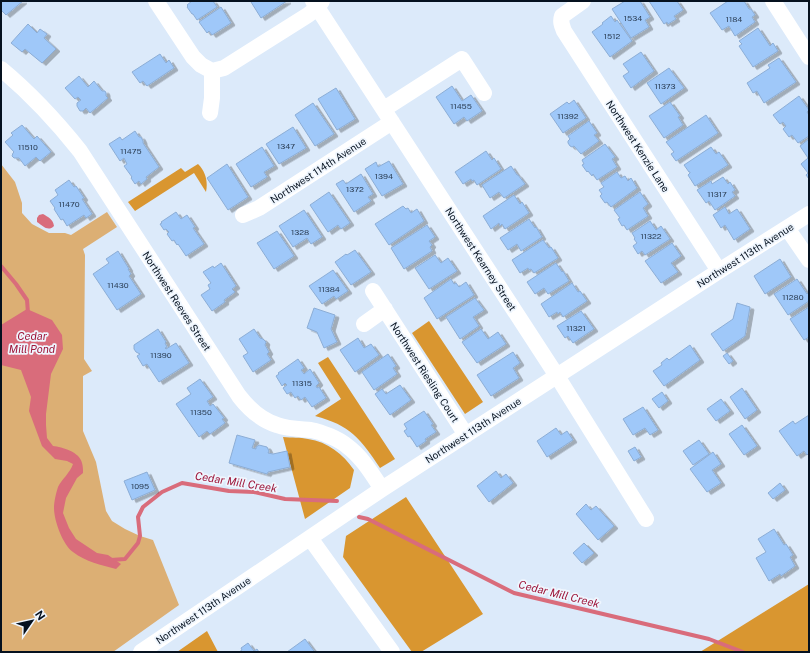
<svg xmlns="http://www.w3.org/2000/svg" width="810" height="653" viewBox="0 0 810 653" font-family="'Public Sans',sans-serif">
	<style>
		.green { fill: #dcaf74 }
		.forest { fill: #d99630 }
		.water { fill: #d96c7b }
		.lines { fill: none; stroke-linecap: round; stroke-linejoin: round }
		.stream { stroke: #d96c7b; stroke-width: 4 }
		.building { fill: #9fc8f9; stroke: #8cadd5; filter: url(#shadow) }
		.minor { stroke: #fff; stroke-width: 16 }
		.labels { text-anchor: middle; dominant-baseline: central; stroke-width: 3.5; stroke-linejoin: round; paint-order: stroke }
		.number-label { font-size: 8px; fill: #2c3f56 }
		.street-label { font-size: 10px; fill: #05111f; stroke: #eff6fe }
		.water-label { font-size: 11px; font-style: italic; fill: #9f183c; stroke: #eff6fe }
	</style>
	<defs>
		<filter id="shadow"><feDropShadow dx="4" dy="2.5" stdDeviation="0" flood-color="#0004"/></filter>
	</defs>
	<rect width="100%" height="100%" fill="#dceafa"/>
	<path class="green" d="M1,164L15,182L22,203V213L32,224L49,233H65L71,235L107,212L117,227L83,249L85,255L84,359L92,371L83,376V431L96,462L106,511L112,521L125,529L140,536L153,540L179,605L113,652H1Z"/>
	<path class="forest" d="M198,164C206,172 208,182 206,192L194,173L135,211L128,202L181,168L185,172Z
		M429,321L483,402L465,414L412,333Z
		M328,357L395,459L380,468C361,439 350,425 315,416L341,399L318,363Z
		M283,437C292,438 300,437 308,439C328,442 343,454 354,470L350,488L305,519Z
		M406,497L483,614L421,652H412L343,557L346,536Z
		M809,584V652H700Z
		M207,631L218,652H177Z"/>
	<path class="water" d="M43,214C48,217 53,219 54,226C48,232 43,226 37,222V218L39,215Z
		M27,309L52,320L62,335L63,349L51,374L46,414V425L47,438L53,446C62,447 80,452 82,463C83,466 83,470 83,473L77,478L66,498L63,513L69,528L76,539L97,553L108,555L121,564L116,569C101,565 86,562 73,552C63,545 54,521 54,508C54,502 56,493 58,487C62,479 70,473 73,464L67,461L55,459L42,446L29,411L31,397L21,370L1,365V325Z"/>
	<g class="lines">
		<path class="stream" d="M1,266L16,284L27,300L28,313
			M359,517L368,519L514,593L709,639L743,652
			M111,560L125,559L138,543L140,536L138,517L143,507L162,492L182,483L229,491L254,492L285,499L337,501"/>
	</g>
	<path class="building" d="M1,1H23L6,15L1,10Z
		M192,1H213L217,7L197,20L193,14H192L187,7L188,6L187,5Z
		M253,1H287L261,18L251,2Z
		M625,1H640L650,17L645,20L649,27L631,38L612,9Z
		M649,1H677L683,10L674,16L676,19L668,24L667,22L664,24Z
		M728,1H744L749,9H751L755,15L752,17L755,22L735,36L729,26L722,30L710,13Z
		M221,7L231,23L212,35L209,31L207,33L199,22Z
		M611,16L615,22L617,20L632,41L610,57L592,32L603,24L602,23Z
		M28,24L37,33L40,29L47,34L44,38L56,49L42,63L25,49L22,52L11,43Z
		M758,28L770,46L773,43L778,51L753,67L739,46L742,44L739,41Z
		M641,52L654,71L631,88L623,76L629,72L623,64Z
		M160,54L166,63L169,60L174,68L147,86L143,81L140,83L132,72Z
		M779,58L796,82L764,103L757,91L753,93L747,83L770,68L768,65Z
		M669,68L684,88L661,104L647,83Z
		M79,76L88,87L94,81L102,91H105L106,93V96L108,98L90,113L86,108L83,111H80L77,106V103L81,100L78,97L75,99L65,88Z
		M452,86L462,101L471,95L482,111L467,121L464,117L454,124L436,97Z
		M336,88L355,119L337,130L318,99Z
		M799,96L809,110L807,112L809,115V136L798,143L792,135L789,137L783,129L786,126L783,122L780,124L773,115Z
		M574,100L586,118L563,133L550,114L567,102L569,104Z
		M670,102L680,116L678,117L683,125L664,138L649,116Z
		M313,103L334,134L315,146L295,115Z
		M706,115L718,133L676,161L671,154L674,152L666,142Z
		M589,121L597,133L594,135L599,141L581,154L574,146L572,147L570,146L568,143V141L570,139L568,136Z
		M22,125L34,139L37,136L51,152L40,161L36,157L25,166L19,158H14L12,156L13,153L14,152L5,142L13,135L11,133Z
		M293,127L306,148L279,164L266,144Z
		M135,131L139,137H141L143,141V143L159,167L146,177L147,179L141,184L139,181L135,184L131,178L132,177L124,166L127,164L124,158L120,161L109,144L120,137L122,140Z
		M809,139V179L806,175L808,173L801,164L808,158L800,146Z
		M605,144L615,157L612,159L617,167L597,180L593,174L592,176L588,171L587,172L582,165L584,164L582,160Z
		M262,147L274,166L264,172L267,177L251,187L236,164Z
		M711,147L716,154L719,152L728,165L695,186L688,175L690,173V172H689L684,165Z
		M486,151L492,160L494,158L501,169L477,185L474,180L472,181L471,179L463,184L455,172Z
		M389,161L403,184L382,196L365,169L376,162L378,167Z
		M227,164L248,197L228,210L207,178Z
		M511,166L517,175H518L525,184L504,198L499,192L490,198L482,185Z
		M617,172L621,178L625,176L628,181L631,178L637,188L611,207L607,202L605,203L600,196L602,194L599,190L604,187L601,183Z
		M361,174L373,194L368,197L371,201L354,212L336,184L343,180L346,184Z
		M723,177L728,184L730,182L735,190L732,192L735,196L715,210L709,201L706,203L697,190L711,181L712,184Z
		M69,180L74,187L76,186L84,198L82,199L92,214L86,218L84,215L67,226L63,219L61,220L54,209L55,208L50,201L58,195L55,190Z
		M329,192L350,223L341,229L338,225L328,232L310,205Z
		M640,192L648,204L643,208L648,216L627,230L624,225L622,226L618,219L620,218L614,210Z
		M514,195L520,204L522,202L529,213L505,229L502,224L500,226L499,223L491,229L483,216Z
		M403,206L406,209L408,208L411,213L417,209L424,221L389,245L375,224Z
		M725,207L729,214L737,209L750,229L734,240L725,225L721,228L713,215Z
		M304,210L322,237L311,244L307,238L293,247L279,226Z
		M176,212L181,219L187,215L195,227L193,228L204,244L186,256L178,244L177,245L174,240L172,241L167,234L169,232L166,229L164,230L160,224L162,223L161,222Z
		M529,219L535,228L536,227L542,237L521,251L517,244L508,250L500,238Z
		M650,221L656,230L661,226L670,239L645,255L642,251L638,254L633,246L637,243L634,239L635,238L632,233Z
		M427,225L435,237L429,241L432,245L430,247L432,251L404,269L391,248Z
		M277,231L294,256L274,269L257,243Z
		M543,240L549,248L551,247L558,258L534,273L531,269L529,270L528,268L520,273L512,260Z
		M672,243L681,256L671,263L678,272L661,283L645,261Z
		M355,250L371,272L351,285L335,262L346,254L347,255Z
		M118,251L129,269H128L131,274L129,276L141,294L117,310L93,274L109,263L106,259Z
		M435,255L441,263L448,258L457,271L429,289L415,268Z
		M780,259L791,277L765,294L754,276Z
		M221,263L236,286L232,289L235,292L224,300L225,302L212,311L201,295L210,289L208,285L211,283L203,272L213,266L214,268Z
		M556,263L562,272L563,271L569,281L548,294L544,288L535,294L527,282Z
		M333,270L348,291L336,299L334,296L322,304L309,286Z
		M451,279L454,284L456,283L459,287L466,282L474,295L437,319L424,298Z
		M797,279L807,294L809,292V301L788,315L774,294Z
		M572,283L578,292L580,291L587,301L563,317L560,312L558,314L557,312L549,317L541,304Z
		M475,298L484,310L473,317L479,326L460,339L446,317Z
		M737,303L750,307L745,336L723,351L711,334L733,319Z
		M809,307V337L804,340L790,319Z
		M314,308L335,315L331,329L337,342L324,348L317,332L307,328Z
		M581,311L594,329L573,343L568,336L565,338L557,326Z
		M158,329L166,342L165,343L167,347L165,348L166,349L176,343L189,363L159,382L147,364L143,366L137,356L140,354L136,352L134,349V345Z
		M254,329L260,338L263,339L266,342L265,345L269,352L267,354L271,360L253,372L243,356L248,353L239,339Z
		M481,329L488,339L498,332L506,344L477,363L462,342Z
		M358,338L364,348L371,344L379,355L355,372L340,350Z
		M690,345L700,360L664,386L653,371L662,365L661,363L667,358L669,360Z
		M513,352L520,363L513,368L519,378L491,396L477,375Z
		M727,353L733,361L729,364L723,356Z
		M388,354L396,366L393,368L397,374L374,390L362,372Z
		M298,359L304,368L301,370L304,374L310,369L319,383L316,386L317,388L319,387L326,398L312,407L305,397L301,400L298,396L295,398L291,392L287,394L283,388L287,385L285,383L282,386L276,376L279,374L278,373Z
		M200,379L213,397L207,401L210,406L213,404L224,418L222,419L225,423L210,434L207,431L199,437L176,404L191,394L187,388Z
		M400,385L411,400L390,415L375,394L382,389L386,394Z
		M742,388L757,410L745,419L730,397Z
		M662,392L668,401L659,408L652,399Z
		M721,399L730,411L716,421L707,409Z
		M643,407L658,430L650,435L645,428L633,435L623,419Z
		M424,411L433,424L431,425L436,432L425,439L426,441L417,447L410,436L408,437L404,431L407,429L404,424Z
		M809,415V453L807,455L804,451L797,456L779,431L793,421L795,424Z
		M742,425L757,446L744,455L729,434Z
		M556,428L561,435L567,431L573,440L547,457L537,441Z
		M237,435L255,440L252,448L256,449V447L259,445L267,447L269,451L268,453L273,454L287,451L290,467L268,472L267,474L229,463Z
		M699,440L709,454L693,465L683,451Z
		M635,447L641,457L634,461L628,451Z
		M713,452L721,464L712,470L721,483L707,492L690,469Z
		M496,471L501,478L506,474L513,483L489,502L477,486Z
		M147,472L155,490L132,500L124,481Z
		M780,483L785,490L773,499L768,493Z
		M586,504L591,510L596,506L614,526L598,540L576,514Z
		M774,529L784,545L786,544L793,555L790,557L795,566L781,576L780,574L769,581L756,558L766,552L758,539Z
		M584,543L594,553L582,563L573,553Z
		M305,639L314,651L313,652H287Z
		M248,643L254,651L257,649L259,652H239L242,650L241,648Z"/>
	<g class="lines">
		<path class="minor" d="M156,1L193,57L201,65L212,71L224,68L308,15L317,8L322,1
			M313,1L557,376L646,519
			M583,1L562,16C560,22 562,26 564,31L719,271
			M773,1L809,57
			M1,69C30,93 56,121 80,151L239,396C249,409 261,420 277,425C288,429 300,429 311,430C322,432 339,439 347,446C362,457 372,474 382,489
			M384,109L462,59L484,93
			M210,113L212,98V71
			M243,215L259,208L392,122
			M787,228L809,260
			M373,291L466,435
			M364,324L385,309
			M310,538L392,652
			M141,652L382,489L719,271L809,214"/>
	</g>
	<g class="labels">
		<g class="number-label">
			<text x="633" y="18">1534</text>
			<text x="734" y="19">1184</text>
			<text x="612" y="36">1512</text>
			<text x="665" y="86">11373</text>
			<text x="461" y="106">11455</text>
			<text x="568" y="116">11392</text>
			<text x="286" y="146">1347</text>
			<text x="28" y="147">11510</text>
			<text x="131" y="151">11475</text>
			<text x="384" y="176">1394</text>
			<text x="355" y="189">1372</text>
			<text x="717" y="194">11317</text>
			<text x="69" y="204">11470</text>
			<text x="300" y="232">1328</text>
			<text x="651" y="236">11322</text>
			<text x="118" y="285">11430</text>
			<text x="329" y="289">11384</text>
			<text x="793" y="297">11280</text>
			<text x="576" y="328">11321</text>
			<text x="161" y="355">11390</text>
			<text x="302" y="383">11315</text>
			<text x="201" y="412">11350</text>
			<text x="140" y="486">1095</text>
		</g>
		<g class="street-label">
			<text transform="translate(638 146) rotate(57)">Northwest Kenzie Lane</text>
			<text transform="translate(318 170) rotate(-33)">Northwest 114th Avenue</text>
			<text transform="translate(745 255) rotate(-32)">Northwest 113th Avenue</text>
			<text transform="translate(481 259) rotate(57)">Northwest Kearney Street</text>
			<text transform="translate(177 301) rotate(57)">Northwest Reeves Street</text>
			<text transform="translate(425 372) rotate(57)">Northwest Riesling Court</text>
			<text transform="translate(473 430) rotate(-33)">Northwest 113th Avenue</text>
			<text transform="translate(203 610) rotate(-34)">Northwest 113th Avenue</text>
		</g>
		<g class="water-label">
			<text x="32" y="336">Cedar<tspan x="32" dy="13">Mill Pond</tspan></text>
			<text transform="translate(236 482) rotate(9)">Cedar Mill Creek</text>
			<text transform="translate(559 594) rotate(14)">Cedar Mill Creek</text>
		</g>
	</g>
	<rect width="810" height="653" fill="none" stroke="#05111f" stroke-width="4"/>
	<g transform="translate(32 621) rotate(56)" stroke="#eff6fe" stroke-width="3" paint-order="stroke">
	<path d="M0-3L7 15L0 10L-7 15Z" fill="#05111f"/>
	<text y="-6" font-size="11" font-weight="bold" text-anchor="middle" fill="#05111f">N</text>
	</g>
</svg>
